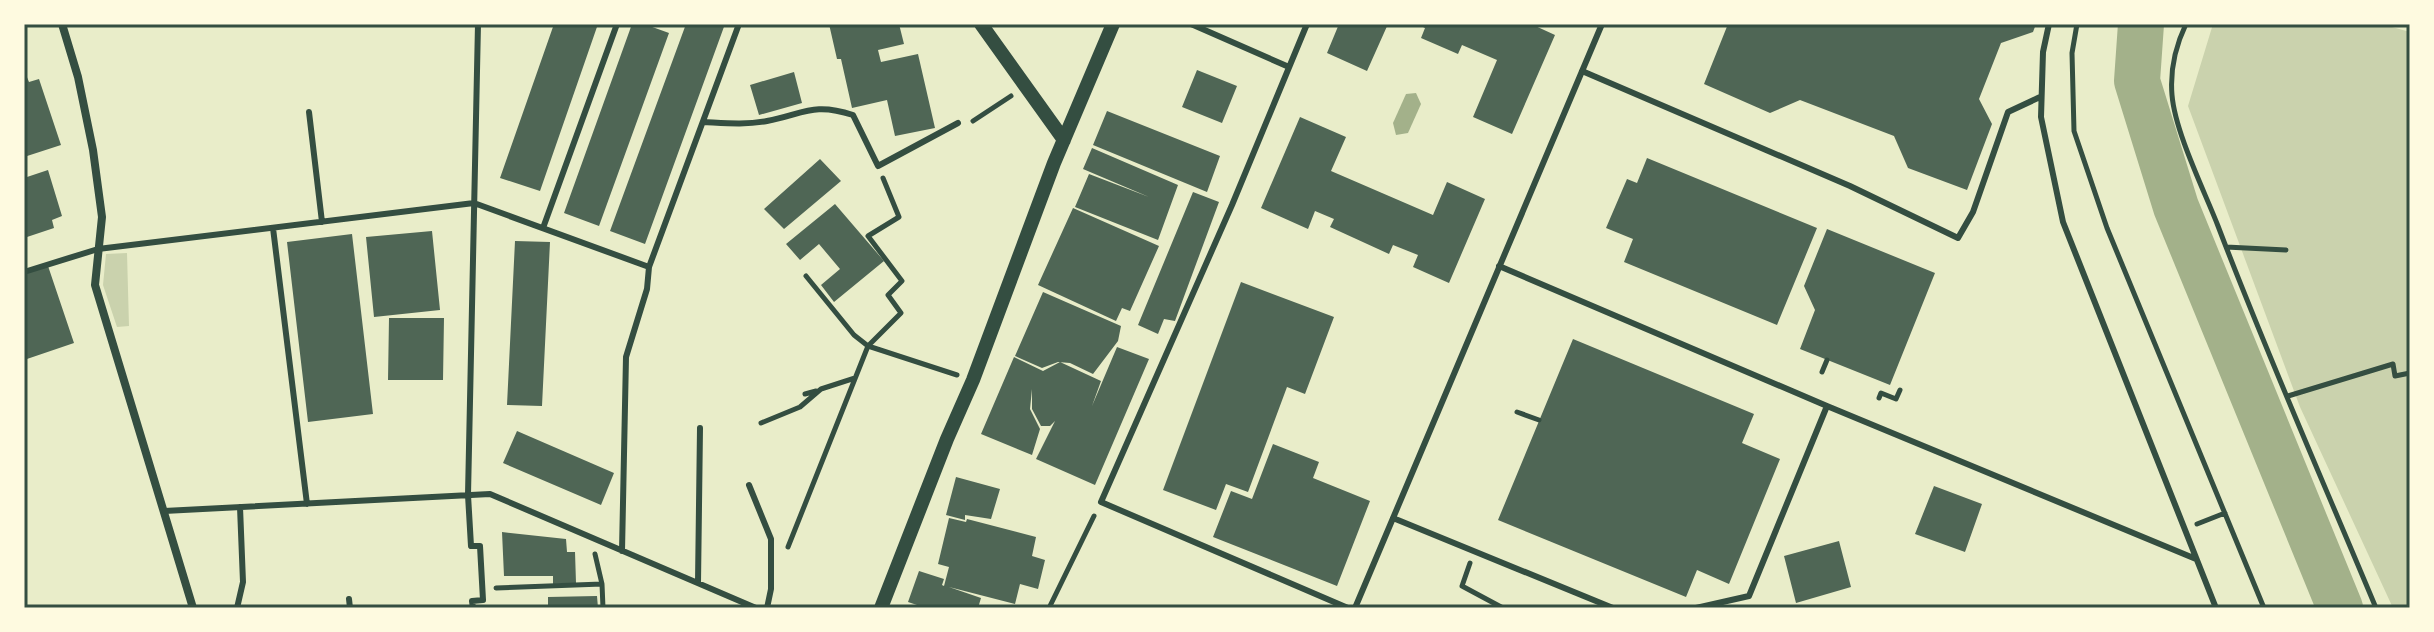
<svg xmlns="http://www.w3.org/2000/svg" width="2434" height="632" viewBox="0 0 2434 632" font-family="Merriweather,serif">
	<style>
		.green { fill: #cad2ad }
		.water { fill: #a3b18a }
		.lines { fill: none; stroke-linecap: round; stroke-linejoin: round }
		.river { stroke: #a3b18a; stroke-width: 46 }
		.building { fill: #4f6655 }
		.path { stroke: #344e41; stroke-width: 5 }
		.service { stroke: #344e41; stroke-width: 6 }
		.minor { stroke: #344e41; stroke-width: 8 }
		.tertiary { stroke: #344e41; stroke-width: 14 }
		.neatline { fill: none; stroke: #344e41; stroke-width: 3 }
	</style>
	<rect width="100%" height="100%" fill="#e9edc9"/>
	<path class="green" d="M2213,24H2381L2410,32V608H2393L2300,407L2188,106Z
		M127,253L129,326L117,327L103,285L106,254Z"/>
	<path class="water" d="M1416,93L1421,104L1408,133L1396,135L1393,123L1406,94Z"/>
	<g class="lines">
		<path class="river" d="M2141,24L2137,81L2176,207L2340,608"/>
	</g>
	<path class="building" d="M554,24H598L540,191L500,178Z
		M632,24H644L669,33L599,226L564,213Z
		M686,24H725L645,244L610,231Z
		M829,24H899L904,44L878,50L881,62L918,54L935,128L895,136L887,100L852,108L841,59H837Z
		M1339,24H1388L1367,71L1327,53Z
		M1417,24H1531L1555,35L1512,134L1473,117L1497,60L1462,45L1458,54L1421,38L1425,28Z
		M1728,24H2036L2033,32L2001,43L1979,99L1992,124L1967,190L1908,168L1894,136L1800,100L1770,113L1704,84Z
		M24,70L29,82L39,79L61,145L24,157Z
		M1197,70L1237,86L1222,123L1182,107Z
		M794,72L802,103L759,115L750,85Z
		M1107,111L1220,156L1207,192L1093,145Z
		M1300,117L1346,137L1331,171L1433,215L1447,182L1485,199L1449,283L1413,267L1418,255L1393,245L1389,254L1330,227L1334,219L1315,211L1308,229L1261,208Z
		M1092,148L1178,185L1158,240L1075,207L1089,174L1149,197L1083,169Z
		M1647,158L1817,228L1777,325L1624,262L1633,239L1606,228L1627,179L1637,183Z
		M820,159L841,181L784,229L764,209Z
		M48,170L62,216L52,220L54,228L24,238V178Z
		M1193,192L1219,202L1175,321L1164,319L1158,334L1138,325Z
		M835,204L884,261L834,302L821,285L840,269L819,244L800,260L786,244Z
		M1073,208L1159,246L1130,311L1122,308L1116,321L1038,285Z
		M1827,229L1935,273L1890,385L1800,349L1815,310L1804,286Z
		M432,231L440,310L374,317L366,237Z
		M352,234L373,414L308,422L287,242Z
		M515,241L550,242L542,406L507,405Z
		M47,263L74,343L24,360V270Z
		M1241,282L1334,317L1305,394L1287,387L1248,492L1226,484L1216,510L1163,490Z
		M1043,292L1121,326L1118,341L1093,374L1070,363L1058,362L1042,368L1015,356Z
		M389,318H444L443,380H388Z
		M1573,339L1754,414L1742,443L1780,459L1729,584L1697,570L1686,597L1498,520Z
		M1117,347L1149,359L1095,485L1036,459L1055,421L1050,426H1041L1032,409V389L1030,409L1040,429L1032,455L981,434L1014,357L1043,371L1060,362L1101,381L1092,406Z
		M517,431L614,473L601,505L503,463Z
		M1273,444L1319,462L1313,478L1370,501L1337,586L1213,537L1231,491L1252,499Z
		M956,477L1000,489L991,519L965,515V520L946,515Z
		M1934,486L1982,504L1965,552L1915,534Z
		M949,518L966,522L967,519L1036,537L1032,556L1045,560L1038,589L1020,584L1015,604L949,587L981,598L978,608H926L908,602L919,571L944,579L942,585L944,586L949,567L938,564Z
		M502,532L566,539L567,552H575L576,583L553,584V576H504Z
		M1839,541L1851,587L1796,603L1784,556Z
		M597,596L598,608H548V597Z"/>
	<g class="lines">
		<path class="path" d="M2077,24L2072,53L2074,131L2107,228L2264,608
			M2186,24C2176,45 2170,71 2172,95C2175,132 2204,190 2218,226C2267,355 2323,481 2376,608
			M973,121L1011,96
			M2226,247L2286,250
			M806,276L854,335L868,346L957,375
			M1822,372L1827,360
			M805,394L816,391
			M2288,396L2393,364L2395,376L2410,373
			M1879,398L1881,393L1896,399L1900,390
			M1517,412L1539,420
			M761,423L800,407L821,389L855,378
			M2197,524L2225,513
			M788,547L868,346L901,313L888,295L902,281L868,236L899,217L883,178
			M595,554L602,584L603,608
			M1470,563L1462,586L1503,608
			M496,588L602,584
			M1049,608L1094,516"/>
		<path class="service" d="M1191,24L1289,67
			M1307,24L1232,205L1101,502L1348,608
			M2049,24L2043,52L2041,117L2063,222L2216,608
			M1582,71L1850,186L1958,238L1973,212L2008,112L2040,97
			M309,112L322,222
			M703,122C725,123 745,125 767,121C804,114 813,102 853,115L878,166L958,123
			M273,228L307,504
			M543,228L617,24
			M1499,266L1827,406L2196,559
			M24,272L98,249L474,203L649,267
			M749,485L771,539V589L767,608
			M164,511L490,494L756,608
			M1393,518L1613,608
			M622,551L626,357L647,289L649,267L739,24
			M698,583L700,428
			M349,599L350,608
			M237,608L243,582L240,507
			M473,608L472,601L483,600L480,546H471L468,495L478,24
			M1355,608L1602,24
			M1696,608L1749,596L1827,406"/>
		<path class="minor" d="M62,24L78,77L93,150L102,217L95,285L193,608"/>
		<path class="tertiary" d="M981,24L1064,140
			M881,608L947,439L973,380L1054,163L1113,24"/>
	</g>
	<rect width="2434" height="632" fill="none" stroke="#fefae0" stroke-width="52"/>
	<rect x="26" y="26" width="2382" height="580" class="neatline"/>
</svg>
